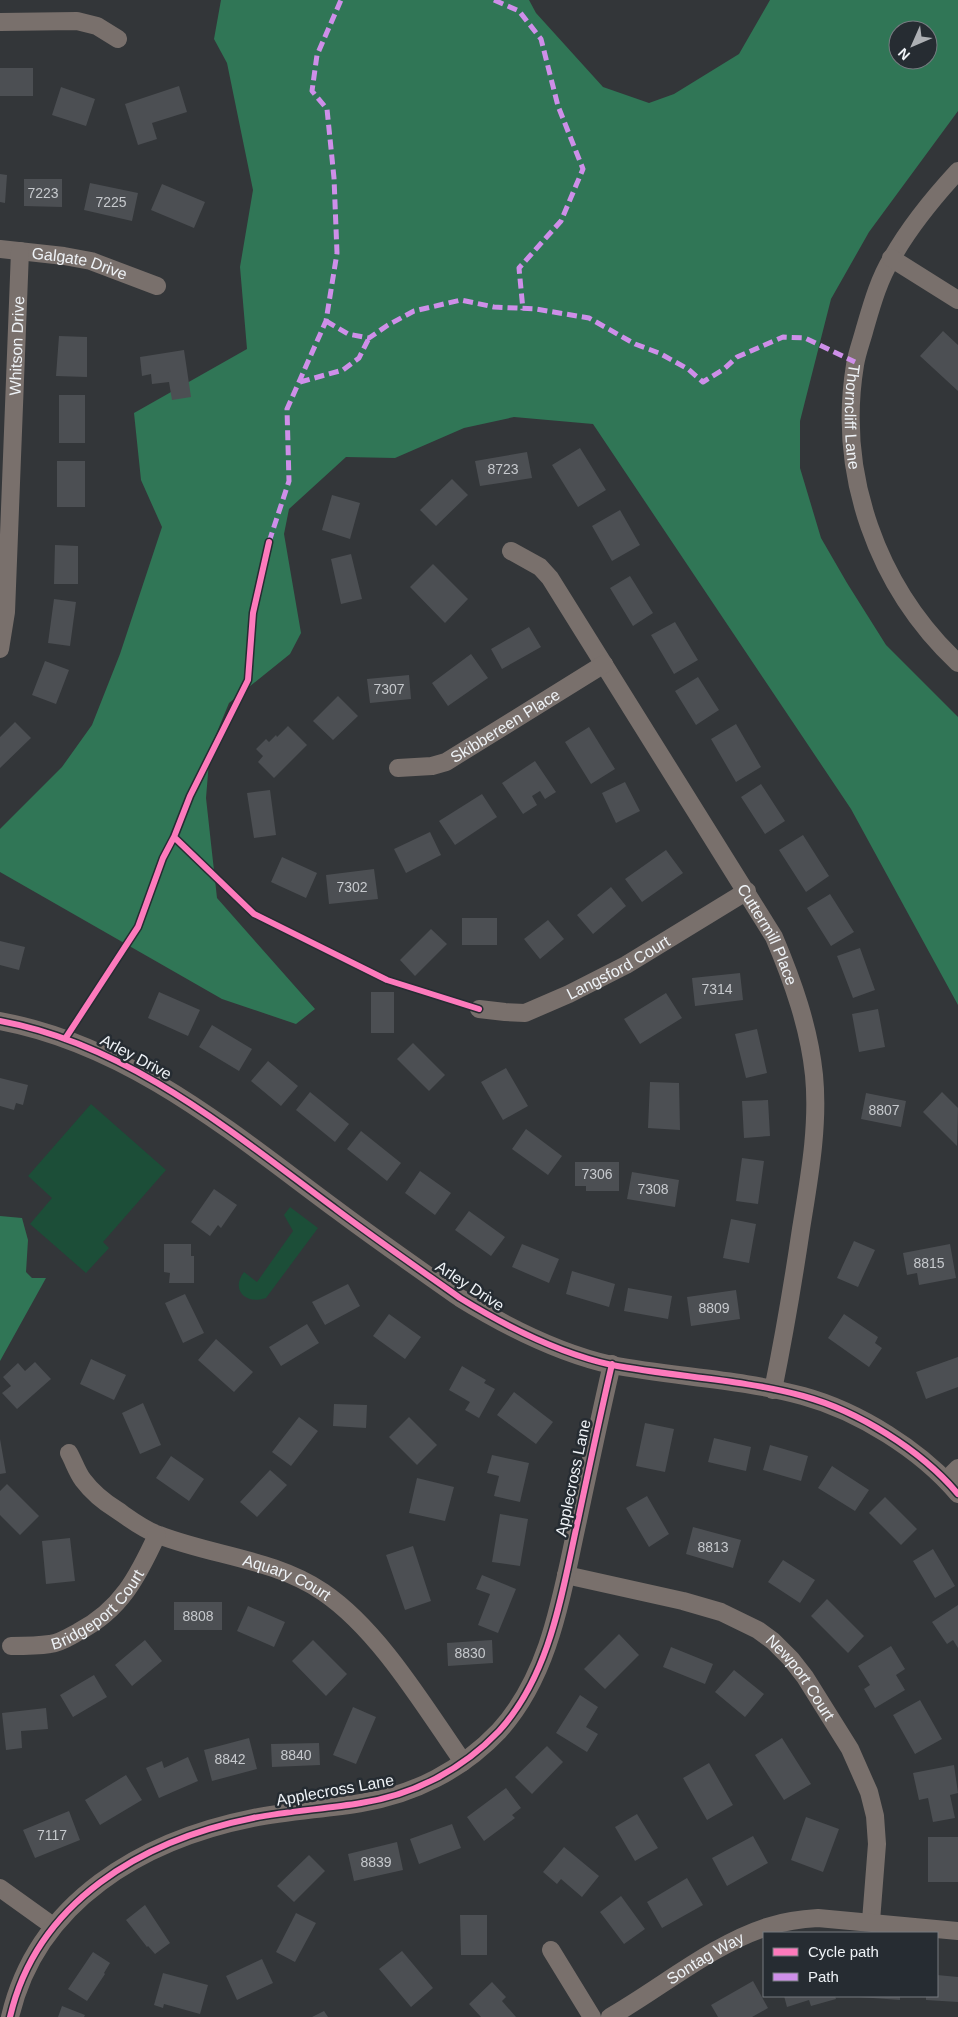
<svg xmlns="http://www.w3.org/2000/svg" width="958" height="2017" viewBox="0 0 958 2017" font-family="Arial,sans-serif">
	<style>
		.green { fill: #1c4e38 }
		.forest { fill: #307656; fill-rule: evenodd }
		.building { fill: #4c4f53 }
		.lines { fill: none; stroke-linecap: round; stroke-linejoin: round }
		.minor { stroke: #79706c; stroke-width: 18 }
		.quiet { stroke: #ce8fe9; stroke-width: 5; stroke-dasharray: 10 5; stroke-linecap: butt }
		.cycleway-casing { stroke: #262c32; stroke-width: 9 }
		.cycleway { stroke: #fd7abc; stroke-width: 6 }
		.labels { text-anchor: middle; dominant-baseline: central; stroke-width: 5; stroke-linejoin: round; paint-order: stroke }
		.number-label { font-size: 14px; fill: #c6c9cd }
		.street-label { font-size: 16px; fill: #eef2f6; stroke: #262c32 }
	</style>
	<rect width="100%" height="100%" fill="#333639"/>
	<path class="green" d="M91,1104L166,1170L103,1242L109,1248L86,1273L30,1224L52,1198L28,1176Z
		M290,1207L318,1228L266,1298C246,1305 230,1290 244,1272L257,1282L293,1231L284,1215Z"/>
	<path class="forest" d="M221,0H529L536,13L603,87L649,103L674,94L739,54L770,0H958V111L869,232L831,299L800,421V468L821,538L847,583L886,645L958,717V1005L851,809L593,424L514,417L464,428L395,458L346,457L289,509L284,534L301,633L290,654L229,703L210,749L206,798L217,898L315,1009L296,1024L222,999L0,872V829L62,767L92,725L120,654L162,527L141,480L134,413L247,349L240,267L253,190L227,63L214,39ZM898,30H928V60H898Z
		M0,1216L22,1218L28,1240L26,1272L32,1278H46L0,1361Z"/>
	<path class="building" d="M0,68H33V96H0Z
		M179,86L187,112L152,123L157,139L138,145L125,104Z
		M61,87L95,99L86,126L52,115Z
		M0,174L7,175L5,203L0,202Z
		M24,179H62V207L24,206Z
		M90,183L138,193L132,221L84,210Z
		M162,184L205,202L194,228L151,210Z
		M943,331L958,345V391L920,356Z
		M59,336L87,337V377L56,376Z
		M184,350L191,397L172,400L169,382L152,384L151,374L142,376L140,357Z
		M59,395H85V443H59Z
		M580,448L606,490L578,507L552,465Z
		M527,452L532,478L480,486L475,461Z
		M57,461H85V507H57Z
		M452,479L468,495L436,526L420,510Z
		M332,495L360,503L350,539L322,530Z
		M620,510L640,545L612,561L592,526Z
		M55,545L78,546V584H54Z
		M351,554L362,599L341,604L331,559Z
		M433,564L468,599L445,623L410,587Z
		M630,576L653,613L633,626L610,588Z
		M54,599L76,602L70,646L48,643Z
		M675,622L698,660L674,674L651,635Z
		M529,627L541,647L502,669L491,649Z
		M471,654L488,678L448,706L432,683Z
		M45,661L69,670L56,704L32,695Z
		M409,675L411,699L370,703L367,679Z
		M698,677L719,710L696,725L675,691Z
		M338,696L358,716L333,740L313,721Z
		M15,722L31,738L0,768V737Z
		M736,724L761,767L736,782L711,739Z
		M288,726L307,745L274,778L258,762L263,756L256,749L266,739L269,742L276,735L277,737Z
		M589,727L615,769L591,784L565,742Z
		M535,761L556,792L545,799L540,791L532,796L537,805L523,814L502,783Z
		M625,782L640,811L616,823L602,793Z
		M761,784L785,821L765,834L741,797Z
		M270,790L276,835L254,838L247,793Z
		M482,794L497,817L455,845L439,821Z
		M430,832L441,855L406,873L394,849Z
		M803,835L829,876L806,892L779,850Z
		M666,850L683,873L642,902L625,879Z
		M282,857L317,873L306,898L271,882Z
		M374,869L378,899L329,904L326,875Z
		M611,887L626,906L593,934L577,915Z
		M830,894L854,932L831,946L807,908Z
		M462,918H497V945H462Z
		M548,920L564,939L540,959L524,939Z
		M431,929L447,944L415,976L400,960Z
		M0,941L25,947L19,970L0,965Z
		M860,948L875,990L853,998L837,956Z
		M740,973L743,1000L695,1006L692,978Z
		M159,992L200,1010L188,1036L148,1018Z
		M371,992H394V1033H371Z
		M666,993L682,1018L640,1044L624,1019Z
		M878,1009L885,1047L859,1052L852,1014Z
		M212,1025L252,1049L239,1071L199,1047Z
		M757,1029L767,1073L746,1078L735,1034Z
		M413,1043L445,1075L429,1091L397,1059Z
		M268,1061L298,1086L281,1106L251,1081Z
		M506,1068L528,1106L503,1120L481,1082Z
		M0,1078L28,1085L23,1105L16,1103L14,1110L0,1106Z
		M650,1082L679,1083L680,1130L648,1128Z
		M310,1092L349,1124L335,1142L296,1110Z
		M942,1092L958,1108L957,1146L923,1112Z
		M866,1093L906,1101L901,1127L861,1119Z
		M768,1100L770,1136L744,1138L742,1101Z
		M526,1129L562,1156L548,1175L512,1149Z
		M361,1131L401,1163L387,1181L347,1149Z
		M742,1158L764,1161L758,1204L736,1201Z
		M575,1162H619V1191H586V1186H575Z
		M420,1171L451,1193L435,1215L405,1193Z
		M632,1172L679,1180L675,1207L627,1199Z
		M214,1189L237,1205L221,1228L218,1225L210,1236L191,1222Z
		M469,1211L505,1237L491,1256L455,1230Z
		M731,1219L756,1224L749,1263L723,1258Z
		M854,1241L875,1250L858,1287L837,1278Z
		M164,1244H191V1256H194V1283H169L170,1273L164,1272Z
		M522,1244L559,1259L549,1283L512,1267Z
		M950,1244L956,1278L919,1285L917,1273L907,1275L903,1253Z
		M572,1271L615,1284L609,1307L566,1294Z
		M348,1284L360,1306L325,1325L312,1302Z
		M628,1288L672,1296L668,1319L624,1311Z
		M736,1290L740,1319L691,1326L687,1297Z
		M185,1294L204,1333L183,1343L165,1303Z
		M389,1314L421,1337L405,1359L373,1336Z
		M844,1314L878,1337L875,1343L882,1348L869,1367L828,1338Z
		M307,1324L319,1343L281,1366L269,1347Z
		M216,1339L253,1372L234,1392L198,1360Z
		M958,1357V1387L926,1399L916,1372Z
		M91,1359L126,1375L114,1400L80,1384Z
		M35,1362L51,1379L17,1409L2,1393L11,1386L3,1377L18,1363L25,1371Z
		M462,1366L486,1380L484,1383L495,1389L479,1418L465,1410L470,1402L449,1390Z
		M514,1392L553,1422L536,1444L497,1415Z
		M143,1403L161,1445L140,1454L122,1413Z
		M334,1404L367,1405L366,1428L333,1426Z
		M299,1417L318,1431L291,1466L272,1452Z
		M409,1417L437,1445L417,1465L389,1437Z
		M645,1423L674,1429L665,1472L636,1466Z
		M714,1438L751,1447L746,1471L708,1462Z
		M0,1439L6,1473L0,1474Z
		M770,1445L808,1456L801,1481L763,1470Z
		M492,1455L529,1463L520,1502L494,1496L499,1476L487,1473Z
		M171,1456L204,1479L189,1501L156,1478Z
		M832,1466L869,1490L855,1511L818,1488Z
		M270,1470L287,1485L257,1517L240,1502Z
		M417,1478L454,1487L445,1521L409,1513Z
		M7,1484L39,1516L20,1535L0,1515V1491Z
		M647,1496L669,1534L649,1547L626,1508Z
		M885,1497L917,1529L901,1545L869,1513Z
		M500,1514L528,1519L520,1566L492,1562Z
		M693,1527L741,1540L733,1568L686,1554Z
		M70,1538L75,1581L46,1584L42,1541Z
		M413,1546L431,1601L405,1610L386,1555Z
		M933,1549L955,1586L935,1598L913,1561Z
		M783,1560L815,1580L800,1603L768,1582Z
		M482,1575L516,1589L498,1633L478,1625L490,1594L476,1589Z
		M827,1599L864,1636L848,1653L811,1616Z
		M174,1602H222V1630H174Z
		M958,1605V1648L953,1640L947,1644L932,1622Z
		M248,1606L285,1622L274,1647L237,1631Z
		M619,1634L639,1655L605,1689L584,1669Z
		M145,1640L162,1661L132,1686L115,1665Z
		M313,1640L347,1674L326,1696L292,1661Z
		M492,1640L493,1663L448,1666L447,1643Z
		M891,1646L905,1669L896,1675L905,1690L875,1708L864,1689L870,1685L858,1666Z
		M671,1647L713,1664L705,1684L663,1667Z
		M734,1670L764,1694L745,1717L715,1692Z
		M94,1675L107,1697L73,1717L60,1695Z
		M580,1695L598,1707L586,1727L598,1734L587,1752L556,1733Z
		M920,1700L942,1739L915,1754L893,1715Z
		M353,1707L376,1717L356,1764L333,1755Z
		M46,1708L48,1729L21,1731L22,1748L6,1750L2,1713Z
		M249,1738L257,1769L212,1781L204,1750Z
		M782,1738L811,1784L784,1800L755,1755Z
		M319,1743L320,1765L272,1767L271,1744Z
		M547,1746L563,1762L532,1794L515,1777Z
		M188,1757L198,1781L159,1798L146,1768L162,1761L164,1768Z
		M709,1763L733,1805L707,1820L683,1778Z
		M954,1765L958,1793L950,1795L955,1818L933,1822L928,1798L919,1800L913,1773Z
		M126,1775L142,1800L100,1825L85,1800Z
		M506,1788L521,1808L512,1815L515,1818L484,1841L467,1817Z
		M69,1811L80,1840L35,1858L23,1830Z
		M637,1814L658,1848L635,1861L615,1827Z
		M806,1817L839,1829L823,1872L791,1860Z
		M452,1824L461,1848L419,1864L410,1839Z
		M753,1836L768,1863L727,1886L712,1858Z
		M928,1837H958V1882H928Z
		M397,1842L403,1870L354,1881L348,1854Z
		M564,1847L599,1876L582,1897L561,1879L557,1884L543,1872Z
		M309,1855L325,1871L294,1902L277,1886Z
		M687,1878L703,1905L662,1928L647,1902Z
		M621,1896L645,1929L624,1944L600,1912Z
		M145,1905L170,1943L155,1954L148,1946L147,1947L126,1920Z
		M296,1913L316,1923L295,1962L276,1952Z
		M460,1915H487V1955H461Z
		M402,1951L433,1988L411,2007L379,1969Z
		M93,1952L110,1963L104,1973L105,1974L87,2001L68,1989Z
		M262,1959L273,1983L237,2000L226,1976Z
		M163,1973L208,1985L200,2014L164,2004L163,2008L154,2005Z
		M937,1975L958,1977V2002L926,2000V1996H937Z
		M753,1981L768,2008L752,2017H718L711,2005Z
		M492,1982L506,1997L502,2001L516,2017H481L469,2004Z
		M784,1996H835L836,1999L811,2006L809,2000L787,2007Z
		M859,1996H900V2000L859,1997Z
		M62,2006L85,2015L84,2017H58Z
		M324,2011L328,2017H312Z"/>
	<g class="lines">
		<g class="minor">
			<path d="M0,22L77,21L97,26L118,39"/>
			<path id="s1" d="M958,171C934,197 910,226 892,258C879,279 872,304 865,328C862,340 857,352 855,365C837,474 877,587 958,663"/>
			<path id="s2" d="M0,249L64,256L91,261L157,286"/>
			<path d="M891,258L958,300"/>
			<path id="s3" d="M511,551L540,567L550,578L774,937C793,982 809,1027 814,1075C819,1126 809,1179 801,1229C793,1283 784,1336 773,1390"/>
			<path id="s4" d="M0,649L6,612L20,251"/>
			<path id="s5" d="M398,768L432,766L446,762L604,664"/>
			<path id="s6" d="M479,1009L505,1012L525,1013L569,994L626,965L747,891"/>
			<path d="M0,1021C130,1045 234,1134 337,1210C377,1240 419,1269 460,1298C507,1327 558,1353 612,1365C675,1377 741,1379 803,1396C858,1411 921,1450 958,1494"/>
			<path id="s7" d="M69,1453C74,1462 77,1472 83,1480C92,1492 104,1502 117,1510C130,1519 144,1530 159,1535C213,1556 274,1559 323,1592C379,1630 424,1706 463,1762"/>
			<path d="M946,1480L958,1468"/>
			<path id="s8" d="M566,1575L683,1601L721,1612L758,1630L773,1641L791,1659L805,1677L850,1749L869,1792L875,1816L877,1844L871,1921"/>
			<path id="s9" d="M11,1646C24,1646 37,1646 50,1644C60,1643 69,1637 78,1632C121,1610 138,1576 157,1535"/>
			<path d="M0,1888L53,1926"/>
			<path d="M551,1950L592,2017"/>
			<path d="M10,2017C37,1901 143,1840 253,1818C288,1811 325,1809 361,1803C413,1795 462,1770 499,1731C551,1674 562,1592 578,1520C589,1468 600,1416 612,1364"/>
			<path id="s10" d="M610,2017C661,1988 714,1943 770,1926C786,1921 802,1919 818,1918L958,1931"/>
		</g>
		<path class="quiet" d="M494,0L519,11L541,39L558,106L583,169L561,221L519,268L523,310
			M326,321L348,334L369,338L388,325L414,311L461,300L494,307L536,309L589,318L635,344L659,353L688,369L703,382L724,369L737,357L783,337L805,338L855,362
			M300,382L343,370L359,358L369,338
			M269,542L289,481L287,409L326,321L337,253L334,178L327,109L312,91L317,55L341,0"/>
		<g class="cycleway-casing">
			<path id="cycleway" d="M174,837L190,796L248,680L253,613L269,542
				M0,1021C130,1045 234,1134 337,1210C377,1240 419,1269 460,1298C507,1327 558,1353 612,1365C675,1377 741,1379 803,1396C858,1411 921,1450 958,1494
				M65,1039L138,927L163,858L174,837L254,914L387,980L479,1009
				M10,2017C37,1901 143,1840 253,1818C288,1811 325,1809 361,1803C413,1795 462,1770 499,1731C551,1674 562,1592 578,1520C589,1468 600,1416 612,1364"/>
		</g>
		<use href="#cycleway" class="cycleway"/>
	</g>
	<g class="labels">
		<g class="number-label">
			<text x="43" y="193">7223</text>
			<text x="111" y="202">7225</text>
			<text x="503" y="469">8723</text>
			<text x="389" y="689">7307</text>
			<text x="352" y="887">7302</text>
			<text x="717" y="989">7314</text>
			<text x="884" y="1110">8807</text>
			<text x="597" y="1174">7306</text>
			<text x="653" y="1189">7308</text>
			<text x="929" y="1263">8815</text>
			<text x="714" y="1308">8809</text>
			<text x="713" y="1547">8813</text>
			<text x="198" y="1616">8808</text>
			<text x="470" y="1653">8830</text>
			<text x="296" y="1755">8840</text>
			<text x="230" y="1759">8842</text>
			<text x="52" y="1835">7117</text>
			<text x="376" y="1862">8839</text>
		</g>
		<g class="street-label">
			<text stroke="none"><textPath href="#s2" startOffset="81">Galgate Drive</textPath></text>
			<text stroke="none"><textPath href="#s4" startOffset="304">Whitson Drive</textPath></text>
			<text stroke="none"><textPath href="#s1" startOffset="275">Thorncliff Lane</textPath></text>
			<text stroke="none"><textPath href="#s5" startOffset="118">Skibbereen Place</textPath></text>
			<text stroke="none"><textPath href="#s3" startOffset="466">Cuttermill Place</textPath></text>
			<text stroke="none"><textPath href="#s6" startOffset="150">Langsford Court</textPath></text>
			<text transform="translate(136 1057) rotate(28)">Arley Drive</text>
			<text transform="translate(470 1286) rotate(33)">Arley Drive</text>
			<text transform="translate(573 1478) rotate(-78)">Applecross Lane</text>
			<text stroke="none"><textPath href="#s7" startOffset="260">Aquary Court</textPath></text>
			<text stroke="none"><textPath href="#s9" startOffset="99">Bridgeport Court</textPath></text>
			<text stroke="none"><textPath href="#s8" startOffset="265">Newport Court</textPath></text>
			<text transform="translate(335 1790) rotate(-10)">Applecross Lane</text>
			<text stroke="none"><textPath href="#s10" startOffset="112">Sontag Way</textPath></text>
		</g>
	</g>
	<rect x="763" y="1932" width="175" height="65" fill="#262c32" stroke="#767b80"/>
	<rect x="773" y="1948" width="25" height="8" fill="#fd7abc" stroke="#767b80"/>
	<text x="808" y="1957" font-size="15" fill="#eef2f6">Cycle path</text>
	<rect x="773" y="1973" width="25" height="8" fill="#ce8fe9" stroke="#767b80"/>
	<text x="808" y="1982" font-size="15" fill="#eef2f6">Path</text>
	<g transform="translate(913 45) rotate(225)"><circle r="24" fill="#262c32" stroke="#767b80"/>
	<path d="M0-4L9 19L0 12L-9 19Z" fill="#adb0b4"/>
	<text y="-8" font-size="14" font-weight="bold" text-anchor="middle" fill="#eef2f6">N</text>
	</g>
</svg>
